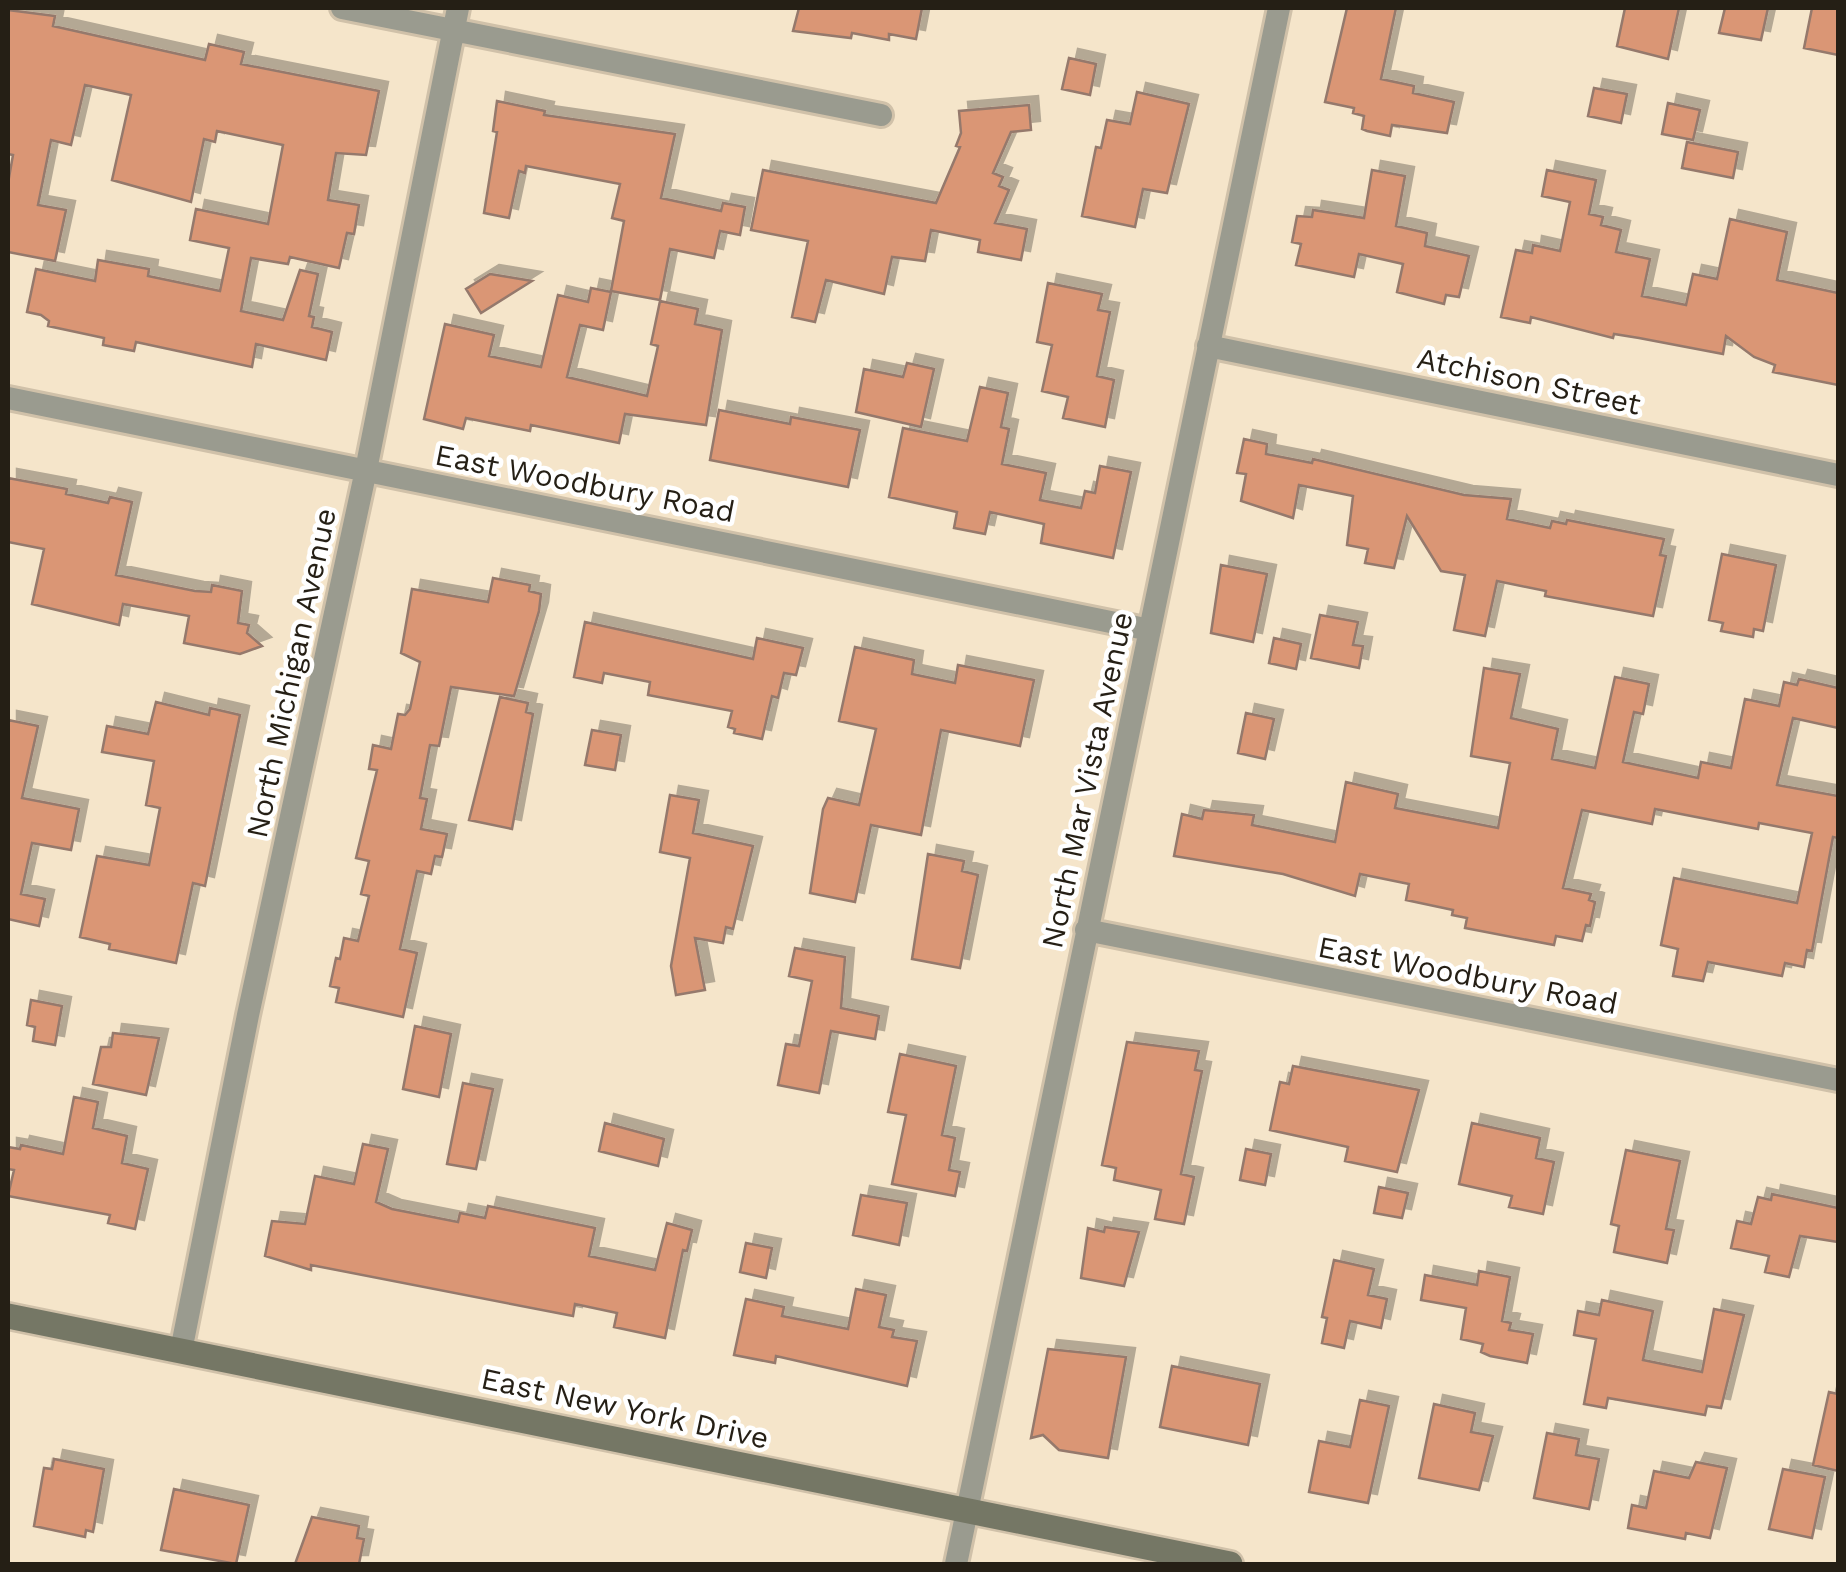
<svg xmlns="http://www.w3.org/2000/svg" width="1846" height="1572" viewBox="0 0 1846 1572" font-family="'Work Sans',sans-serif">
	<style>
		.building { fill: #da9674; stroke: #95796c; stroke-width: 2.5; filter: url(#shadow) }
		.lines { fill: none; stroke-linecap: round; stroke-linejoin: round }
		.street-casing { stroke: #d0c1a9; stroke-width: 28 }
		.secondary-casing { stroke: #d0c1a9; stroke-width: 30 }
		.street { stroke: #9a9b8f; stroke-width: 22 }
		.secondary { stroke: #757765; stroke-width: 25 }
		.labels { text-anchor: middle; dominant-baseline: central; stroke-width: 9; stroke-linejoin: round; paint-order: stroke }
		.street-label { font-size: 30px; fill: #251f15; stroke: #fff }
	</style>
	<defs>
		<filter id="shadow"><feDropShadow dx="9" dy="-9" stdDeviation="0" flood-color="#0004"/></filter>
	</defs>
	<rect width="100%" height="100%" fill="#f5e5ca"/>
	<path class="building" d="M799,8H922L916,39L889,34V40L852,33L851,38L793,31Z
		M1347,8H1396L1381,79L1414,86L1413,93L1454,102L1447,133L1392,125L1390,136L1367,131L1362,129L1364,116L1353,113L1354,108L1325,102Z
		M1625,8H1679L1668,59L1617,46Z
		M1725,8H1768L1761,40L1719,33Z
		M1812,8H1838V55L1804,48Z
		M8,10L55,16L53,26L205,60L209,44L244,52L241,64L379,91L366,155L336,153L328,200L359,205L354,234L347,233L339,268L290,257L288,264L251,258L241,311L283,320L300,270L318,274L309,316L314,317L312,327L332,332L326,360L256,344L252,367L136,342L134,351L103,345L104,338L48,326L49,321L41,315L27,312L36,269L95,281L98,260L149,269L148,276L220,291L229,248L190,240L196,209L268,224L283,145L217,131L215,142L204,139L191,202L112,180L131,95L85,85L71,145L51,140L38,205L66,210L55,261L8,252V183L13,155L8,154Z
		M1069,58L1096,64L1090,95L1062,89Z
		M1594,88L1627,94L1621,123L1588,116Z
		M1137,92L1189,104L1167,193L1143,189L1135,227L1082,216L1096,147L1101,148L1107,120L1130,124Z
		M497,101L545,111L544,115L675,134L661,198L721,211L723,203L745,207L740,235L720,231L714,258L670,249L660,300L611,291L624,221L612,218L620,184L526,166L525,173L519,171L509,218L484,213L497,132L493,131Z
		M1668,103L1700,110L1693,140L1662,134Z
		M1029,105L1031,130L1011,132L993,173L1003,177L999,186L1009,190L995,223L1027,229L1021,260L978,252L980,240L931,230L925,261L892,257L884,294L826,280L815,322L792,317L808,241L751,230L763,170L936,203L960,147L956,146L961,133L959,111Z
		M1687,142L1738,152L1733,178L1682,168Z
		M1372,170L1405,176L1396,226L1427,233L1425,246L1469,256L1459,297L1446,295L1444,304L1397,292L1403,264L1359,254L1354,277L1296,265L1301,244L1292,242L1297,216L1312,217L1313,210L1364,218Z
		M1547,170L1596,180L1589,214L1603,217L1601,225L1621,230L1616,252L1650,259L1642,296L1686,305L1693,274L1717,279L1730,219L1787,232L1777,280L1838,293V385L1773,372L1775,365L1754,357L1726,336L1723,354L1639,338L1614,334L1613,338L1531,317L1530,323L1501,317L1516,250L1532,253L1533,245L1560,251L1570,202L1542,196Z
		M490,274L532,281L481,313L466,289Z
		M1048,283L1102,294L1098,310L1110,312L1097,376L1114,380L1105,427L1063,418L1068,397L1042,391L1052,345L1037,342Z
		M591,288L611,292L603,330L580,325L567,377L647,396L658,346L651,344L660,301L698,309L695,324L722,330L706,425L625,414L619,443L531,425L530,431L466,418L463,429L424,419L445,324L494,335L489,356L541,367L558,295L588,302Z
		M907,363L934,369L921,427L856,412L864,369L903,377Z
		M980,387L1008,393L1001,427L1009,429L1002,464L1046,473L1040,500L1081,508L1085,491L1095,493L1100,466L1131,472L1113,558L1041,543L1044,524L990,512L985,534L954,528L957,512L889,497L903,428L967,441Z
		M719,410L790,424L791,417L860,430L848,487L710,460Z
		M1244,439L1267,444L1266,454L1312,463L1313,459L1464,495L1511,499L1507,519L1550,528L1552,521L1566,524L1567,520L1664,539L1660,555L1666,556L1653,616L1545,596L1546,591L1497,581L1485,636L1454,630L1465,575L1441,571L1407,516L1394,568L1365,563L1368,549L1347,545L1353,496L1299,485L1293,518L1241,501L1246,474L1237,473Z
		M8,478L67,489L66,494L108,503L110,497L132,502L116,575L195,591L211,592L212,585L242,591L238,623L249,625L247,633L262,646L240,654L184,643L189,616L123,604L119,625L32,604L44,549L8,542Z
		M1722,554L1776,565L1763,631L1754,629L1753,637L1721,631L1723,623L1709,620Z
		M1221,565L1267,574L1253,642L1211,633Z
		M493,578L530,585L529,591L541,594L539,611L514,696L451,687L439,746L430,745L420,798L427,799L421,829L447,834L442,857L435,856L431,874L417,871L400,949L417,953L403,1017L336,1002L339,988L330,986L336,958L340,959L344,938L358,941L369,896L361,894L369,861L356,858L377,770L369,769L373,745L391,749L398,714L405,715L410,709L420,662L401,653L412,589L488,602Z
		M1320,615L1358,622L1353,645L1363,646L1359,668L1311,658Z
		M585,622L753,659L757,638L803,648L796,675L784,673L778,698L772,696L762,739L734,733L735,729L728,727L732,711L648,695L650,682L604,673L602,683L574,677Z
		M1274,638L1301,644L1296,669L1269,663Z
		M855,647L914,660L912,674L955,683L958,665L1034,680L1020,746L941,730L921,835L871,825L855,902L810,893L823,809L828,798L859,805L876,729L839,721Z
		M1484,668L1520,674L1511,718L1558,729L1552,759L1595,768L1615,677L1649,684L1643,714L1634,712L1623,762L1698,778L1701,762L1731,768L1745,699L1779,706L1784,682L1797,685L1799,679L1838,688V728L1793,718L1777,785L1838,796V838L1833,837L1812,951L1807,950L1804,967L1785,963L1782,976L1708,962L1703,981L1673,976L1678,949L1661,945L1674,878L1797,903L1812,833L1759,823L1758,829L1655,809L1652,824L1582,810L1563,888L1591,894L1589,900L1595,902L1590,926L1586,925L1582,941L1556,936L1554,945L1465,928L1467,918L1452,915L1453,910L1406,900L1409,884L1360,874L1355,896L1283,874L1174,856L1182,814L1202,819L1204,810L1254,815L1252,825L1335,842L1346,782L1398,794L1395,808L1498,828L1510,763L1471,756Z
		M500,697L528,703L526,712L533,714L512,829L469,820Z
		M156,702L209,715L210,708L240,715L205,886L193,883L176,963L109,949L110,944L80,937L97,856L149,865L160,808L146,805L154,761L102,752L107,726L148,734Z
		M1246,713L1274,719L1265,759L1238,753Z
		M8,720L38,726L22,798L79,809L71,850L32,843L21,894L45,899L39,926L8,919Z
		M592,730L621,735L615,770L585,765Z
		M670,795L699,800L693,833L753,846L733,929L726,927L723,943L695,938L705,990L676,995L671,966L690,858L660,852Z
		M928,854L964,861L962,871L978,875L960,968L912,959Z
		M795,948L845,957L841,1008L879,1016L875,1039L831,1031L819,1093L778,1085L786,1044L799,1046L812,981L789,976Z
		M31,1000L62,1006L55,1045L33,1041L35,1027L27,1025Z
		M415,1026L451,1034L439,1097L403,1089Z
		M113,1033L159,1038L146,1095L93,1084L101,1047H111Z
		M1127,1042L1199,1051L1195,1070L1202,1071L1181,1174L1194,1177L1184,1224L1155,1219L1161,1190L1114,1180L1116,1168L1102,1165Z
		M900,1054L956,1066L942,1135L955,1138L949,1170L960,1172L955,1196L892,1184L906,1115L888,1112Z
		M1293,1066L1419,1090L1397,1172L1345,1161L1348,1147L1270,1130L1280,1082L1289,1084Z
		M463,1083L493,1089L476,1169L447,1164Z
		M74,1097L98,1102L93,1128L127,1136L122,1163L148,1169L135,1229L108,1223L110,1215L8,1196L14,1170L8,1169V1147L20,1149L21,1145L63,1154Z
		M605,1123L664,1139L658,1166L599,1151Z
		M1472,1123L1540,1138L1536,1158L1554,1162L1543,1214L1509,1207L1512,1196L1459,1184Z
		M363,1144L388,1149L376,1202L392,1209L458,1222L460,1213L485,1218L488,1206L595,1228L589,1256L655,1270L667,1223L692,1230L687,1251L683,1250L665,1338L614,1327L617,1313L575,1304L573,1316L311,1265V1270L265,1256L272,1221L305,1224L315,1176L354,1184Z
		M1246,1149L1271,1154L1265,1185L1240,1180Z
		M1626,1150L1680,1161L1666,1229L1674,1230L1667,1263L1614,1252L1619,1226L1611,1224Z
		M1379,1187L1408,1193L1402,1218L1374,1213Z
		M1772,1194L1838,1208V1242L1800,1236L1789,1277L1765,1272L1769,1256L1731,1248L1737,1221L1751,1224L1758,1197L1771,1200Z
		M861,1195L907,1203L899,1245L853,1235Z
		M1105,1227L1139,1232L1124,1286L1081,1278L1088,1228L1104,1232Z
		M746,1243L772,1248L766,1278L740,1272Z
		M1334,1260L1374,1269L1368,1295L1387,1299L1381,1328L1350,1321L1344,1348L1322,1343L1327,1318L1322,1317Z
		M1479,1271L1510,1277L1502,1321L1511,1323L1509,1330L1533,1334L1527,1363L1490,1356L1481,1352L1483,1344L1461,1339L1466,1308L1421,1300L1425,1275L1477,1285Z
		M856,1289L886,1295L879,1327L894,1330L892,1337L917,1341L907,1386L776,1356L775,1363L734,1355L746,1299L784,1307L782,1316L848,1329Z
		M1602,1300L1653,1311L1643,1360L1702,1372L1714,1309L1744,1315L1721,1408L1707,1406L1705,1415L1608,1398L1606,1408L1584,1404L1596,1339L1574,1335L1578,1311L1599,1315Z
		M1048,1349L1126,1357L1108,1458L1059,1450L1043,1435L1031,1438Z
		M1172,1366L1260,1384L1248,1445L1160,1427Z
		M1829,1392L1838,1394V1471L1813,1465Z
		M1360,1400L1389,1406L1368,1503L1309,1492L1319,1441L1350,1447Z
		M1434,1404L1475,1413L1471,1432L1493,1436L1479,1490L1419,1478Z
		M1547,1433L1579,1439L1576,1455L1599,1459L1589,1509L1534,1498Z
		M54,1459L104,1469L93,1532L86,1530L85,1537L34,1526L44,1468L52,1469Z
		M1696,1462L1727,1468L1710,1538L1686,1533L1685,1539L1628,1528L1632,1505L1646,1508L1654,1471L1689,1478Z
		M1783,1469L1825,1477L1812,1538L1769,1529Z
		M174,1489L249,1505L236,1564L161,1550Z
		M312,1517L359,1526L357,1538L364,1539L359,1564H295Z"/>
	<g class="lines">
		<g class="street-casing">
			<path id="street" d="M342,8L881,115
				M1208,346L1838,475
				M8,398L1150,630
				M1086,930L1838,1080
				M181,1351L248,1015L366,470L458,8
				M956,1564L1279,8"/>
		</g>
		<g class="secondary-casing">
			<path id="secondary" d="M8,1316L1230,1564"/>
		</g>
		<use href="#street" class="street"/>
		<use href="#secondary" class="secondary"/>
	</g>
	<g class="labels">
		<g class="street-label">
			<text transform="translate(1529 381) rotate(12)">Atchison Street</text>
			<text transform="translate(585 483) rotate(11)">East Woodbury Road</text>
			<text transform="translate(291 673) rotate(-78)">North Michigan Avenue</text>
			<text transform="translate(1087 780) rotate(-78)">North Mar Vista Avenue</text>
			<text transform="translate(1468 975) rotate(11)">East Woodbury Road</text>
			<text transform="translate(625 1408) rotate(12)">East New York Drive</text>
		</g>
	</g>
	<rect width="1846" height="1572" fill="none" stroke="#251f15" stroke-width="20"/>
</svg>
